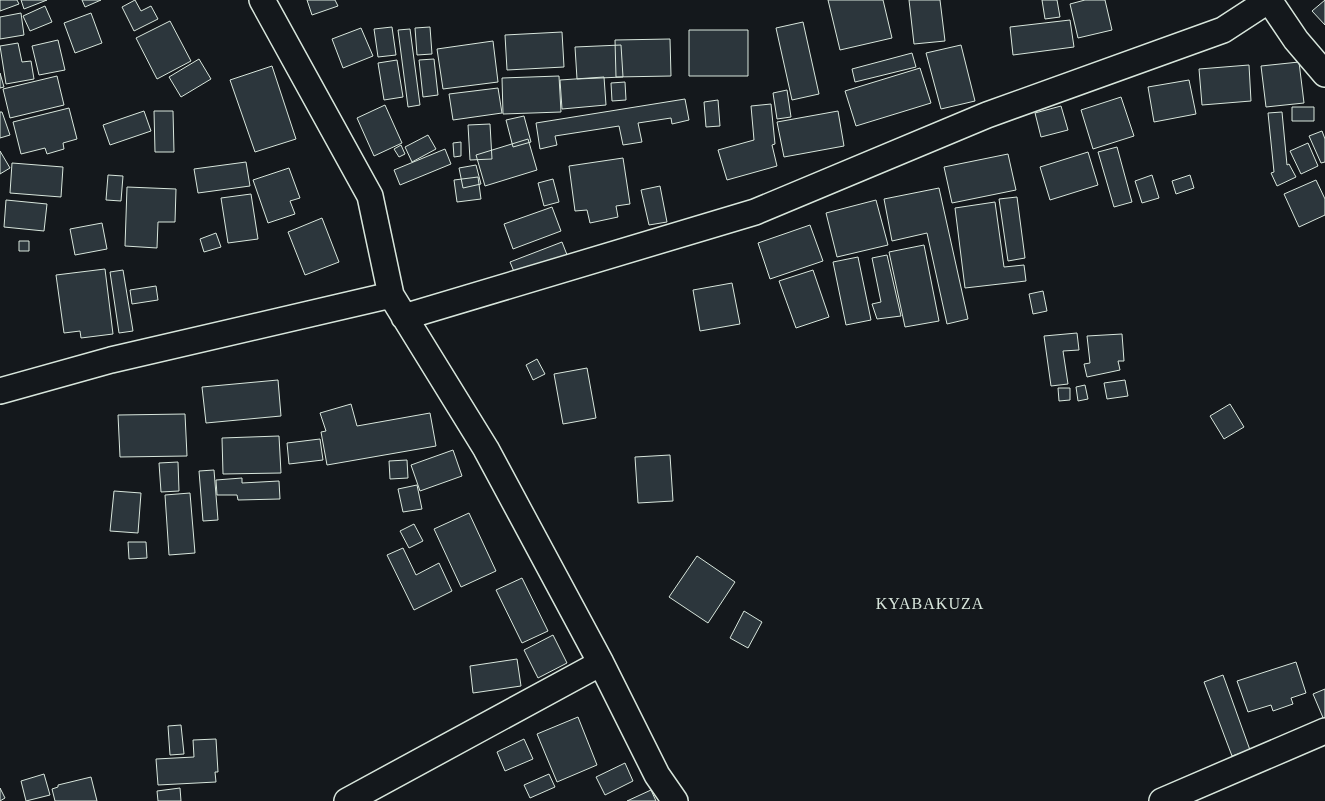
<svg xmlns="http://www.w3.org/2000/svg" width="1325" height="801" viewBox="0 0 1325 801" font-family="'Times New Roman',serif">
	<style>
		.building { fill: #2c363c; stroke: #d8e6dc }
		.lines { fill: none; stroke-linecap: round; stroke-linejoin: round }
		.minor-casing { stroke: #d8e6dc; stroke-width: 28 }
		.minor { stroke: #14181c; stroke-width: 25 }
		.labels { text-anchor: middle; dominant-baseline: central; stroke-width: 4; stroke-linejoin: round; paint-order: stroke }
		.quarter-label { font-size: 16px; letter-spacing: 1px; fill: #d8e6dc; stroke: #14181c }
	</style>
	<rect width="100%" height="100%" fill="#14181c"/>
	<path class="building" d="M0,0H17L19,4L0,11Z
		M21,0H47L24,9Z
		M82,0H101L85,7Z
		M135,0L141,11L151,6L158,19L134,31L122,7Z
		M307,0H335L338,6L312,15Z
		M828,0H883L892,38L840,50Z
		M909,0H940L945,41L914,44Z
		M1042,0H1057L1060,17L1045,19Z
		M1085,0H1105L1112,30L1078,38L1070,4Z
		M1325,0V25L1312,11Z
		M45,6L52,22L30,31L23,16Z
		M21,13L24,35L0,39V17Z
		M91,13L102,43L75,53L64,23Z
		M1070,20L1074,47L1013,55L1010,27Z
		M170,21L191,61L157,79L136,38Z
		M803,22L819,94L792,100L776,28Z
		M392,27L396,55L378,57L374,29Z
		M430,27L432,54L417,55L415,28Z
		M361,28L373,56L343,68L332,39Z
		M410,29L420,105L408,107L398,30Z
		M689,30H748V76H689Z
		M562,32L564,67L507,70L505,35Z
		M670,39L671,76L616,77L615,40Z
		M58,40L65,70L39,75L32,46Z
		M493,41L498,82L443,89L437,49Z
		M18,43L22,62L31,61L34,79L6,84L0,46Z
		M621,45L623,77L577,79L575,47Z
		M961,45L975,101L941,109L926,53Z
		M912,53L916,67L855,82L852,69Z
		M199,59L211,79L181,97L169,77Z
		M434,59L438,95L423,97L419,60Z
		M397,60L403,97L384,100L378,63Z
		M1299,62L1304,103L1266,107L1261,66Z
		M1249,65L1251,101L1202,105L1199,69Z
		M272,66L296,139L255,152L230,80Z
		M920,68L931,103L856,126L845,91Z
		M0,73L4,87L0,88Z
		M57,76L64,105L10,118L3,89Z
		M559,76L561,112L503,114L502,78Z
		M604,77L606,105L562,109L560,80Z
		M1189,80L1196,114L1154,122L1148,87Z
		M625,82L626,100L612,101L611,83Z
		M498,88L502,113L453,120L449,94Z
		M787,90L791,117L777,119L773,93Z
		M1121,97L1134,136L1093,149L1081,110Z
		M685,99L689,120L672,124L671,118L638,123L642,142L623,145L619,126L555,136L557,145L540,149L536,123Z
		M718,100L720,126L706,127L704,102Z
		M771,104L775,144L772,145L777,166L727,180L718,150L754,140L751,106Z
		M385,105L402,143L374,156L357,118Z
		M1061,106L1068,130L1041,137L1035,113Z
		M1292,107H1314V121H1292Z
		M69,108L77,139L63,143L64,149L47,154L45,148L21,154L13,122Z
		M144,111L151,131L110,145L103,125Z
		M154,111H173L174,152H155Z
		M838,111L844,146L784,157L777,122Z
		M0,112H2L10,135L0,138Z
		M1282,112L1287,165L1289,164L1296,177L1277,186L1271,173L1274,172L1268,113Z
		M524,116L531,142L513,147L506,120Z
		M490,124L492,159L470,160L468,125Z
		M1322,131L1325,139V162L1321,163L1309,136Z
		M428,135L436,149L412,162L405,147Z
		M528,139L537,170L485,186L476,155Z
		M461,142V156L454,157L453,143Z
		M1308,143L1318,166L1301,174L1290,151Z
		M401,145L405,154L399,157L394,149Z
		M1117,147L1132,202L1114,207L1098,152Z
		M445,149L451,164L400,185L394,170Z
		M0,151L10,168L0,174Z
		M1088,152L1098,185L1050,200L1040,167Z
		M1008,154L1016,190L952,203L944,167Z
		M623,158L630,204L616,206L618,217L590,223L587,210L575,211L569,166Z
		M246,162L250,186L198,193L194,169Z
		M12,163L63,167L61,197L10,193Z
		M476,165L481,184L463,188L459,168Z
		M289,168L300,198L290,201L295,214L268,223L253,180Z
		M108,175L123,176L121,201L106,200Z
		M1152,175L1159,198L1142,203L1135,181Z
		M1190,175L1194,188L1176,194L1172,181Z
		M478,177L481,199L457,202L454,180Z
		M553,179L559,202L544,206L538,183Z
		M1316,180L1325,199V215L1299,227L1284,194Z
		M660,186L667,222L649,225L641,190Z
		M127,187L176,189L175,222H158L157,248L125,246Z
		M939,188L968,319L947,324L927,233L892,241L884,199Z
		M251,194L258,239L228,243L221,198Z
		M1017,197L1025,258L1008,261L999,199Z
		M6,200L47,204L44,231L4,227Z
		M876,200L888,245L837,257L826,213Z
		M995,202L1004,267L1024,265L1026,281L965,288L955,208Z
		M552,207L561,231L513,249L504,224Z
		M322,218L339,262L305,275L288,232Z
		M102,223L107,249L75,255L70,229Z
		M810,225L823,261L770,279L758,243Z
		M216,233L221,247L204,252L200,239Z
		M19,241H29V251H19Z
		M562,242L571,265L519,284L510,262Z
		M924,245L939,321L905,327L889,252Z
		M887,255L901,316L877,319L872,304L881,302L872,258Z
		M858,257L871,320L846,325L833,262Z
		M105,269L113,334L81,338L80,331L64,333L56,275Z
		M123,270L133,331L119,333L110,272Z
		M813,270L829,317L796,328L779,281Z
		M732,283L740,324L700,331L693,290Z
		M156,286L158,300L132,304L130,290Z
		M1043,291L1047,311L1033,314L1029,294Z
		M1077,333L1079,350L1063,351L1068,384L1051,386L1044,336Z
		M1122,334L1124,361H1118L1120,370L1087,377L1084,364L1090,363L1087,336Z
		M537,359L545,374L533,380L526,365Z
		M587,368L596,418L563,424L554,374Z
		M278,380L281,416L206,423L202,387Z
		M1125,380L1128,396L1107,399L1104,383Z
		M1085,385L1088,399L1078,401L1076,387Z
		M1058,388H1070V400L1059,401Z
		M351,404L357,426L430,413L436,446L327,465L321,432L326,431L320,413Z
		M1230,404L1244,427L1224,439L1210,416Z
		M185,414L187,456L120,457L118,415Z
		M279,436L281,473L223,474L222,438Z
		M320,439L323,460L289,464L287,443Z
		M453,450L462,476L420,491L411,465Z
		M670,455L673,501L638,503L635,457Z
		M407,460L408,478L390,479L389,461Z
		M178,462L179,491L161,492L159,463Z
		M214,470L218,520L203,521L199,471Z
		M242,478V483L279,481L280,499L238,500L237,495H217L216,480Z
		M417,485L422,509L403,512L398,489Z
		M114,491L141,493L138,533L110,531Z
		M190,493L195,553L169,555L165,495Z
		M469,513L496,571L461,587L434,529Z
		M414,524L423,541L409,548L400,531Z
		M128,542H146L147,558L129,559Z
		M403,548L416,575L439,563L452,591L414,610L387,555Z
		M697,556L735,582L708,623L669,597Z
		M522,578L548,631L522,643L496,590Z
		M744,611L762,622L748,648L730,638Z
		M553,635L567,663L538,678L524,650Z
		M517,659L521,686L473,693L470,666Z
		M1296,662L1306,693L1291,698L1293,704L1273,711L1271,705L1248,712L1237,681Z
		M1223,675L1250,750L1232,756L1204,682Z
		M1325,689V720H1324L1313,694Z
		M578,717L597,765L557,782L537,734Z
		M181,725L184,754L170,755L168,726Z
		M216,739L218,772H215L216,782L158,785L156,759L194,757L193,740Z
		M524,739L533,759L505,771L497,752Z
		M625,763L633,781L605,795L596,777Z
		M44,774L50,795L26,801L21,781Z
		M549,774L555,787L530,798L524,785Z
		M91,777L97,801H55L52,789L58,787V785Z
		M0,788L5,798L0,801Z
		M180,788L181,801H158L157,791Z
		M651,790L656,801H627Z"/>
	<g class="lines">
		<g class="minor-casing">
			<path id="minor" d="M262,0L370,196L391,295L486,449L601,663L657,775L675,801
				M1269,0L1296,40L1325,74
				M404,317L755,212L987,115L1223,30L1269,0
				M0,391L111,360L391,295
				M347,801L601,663
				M1162,801L1325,731"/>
		</g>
		<use href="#minor" class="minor"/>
	</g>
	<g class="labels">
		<g class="quarter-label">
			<text x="930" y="603">KYABAKUZA</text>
		</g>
	</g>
</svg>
